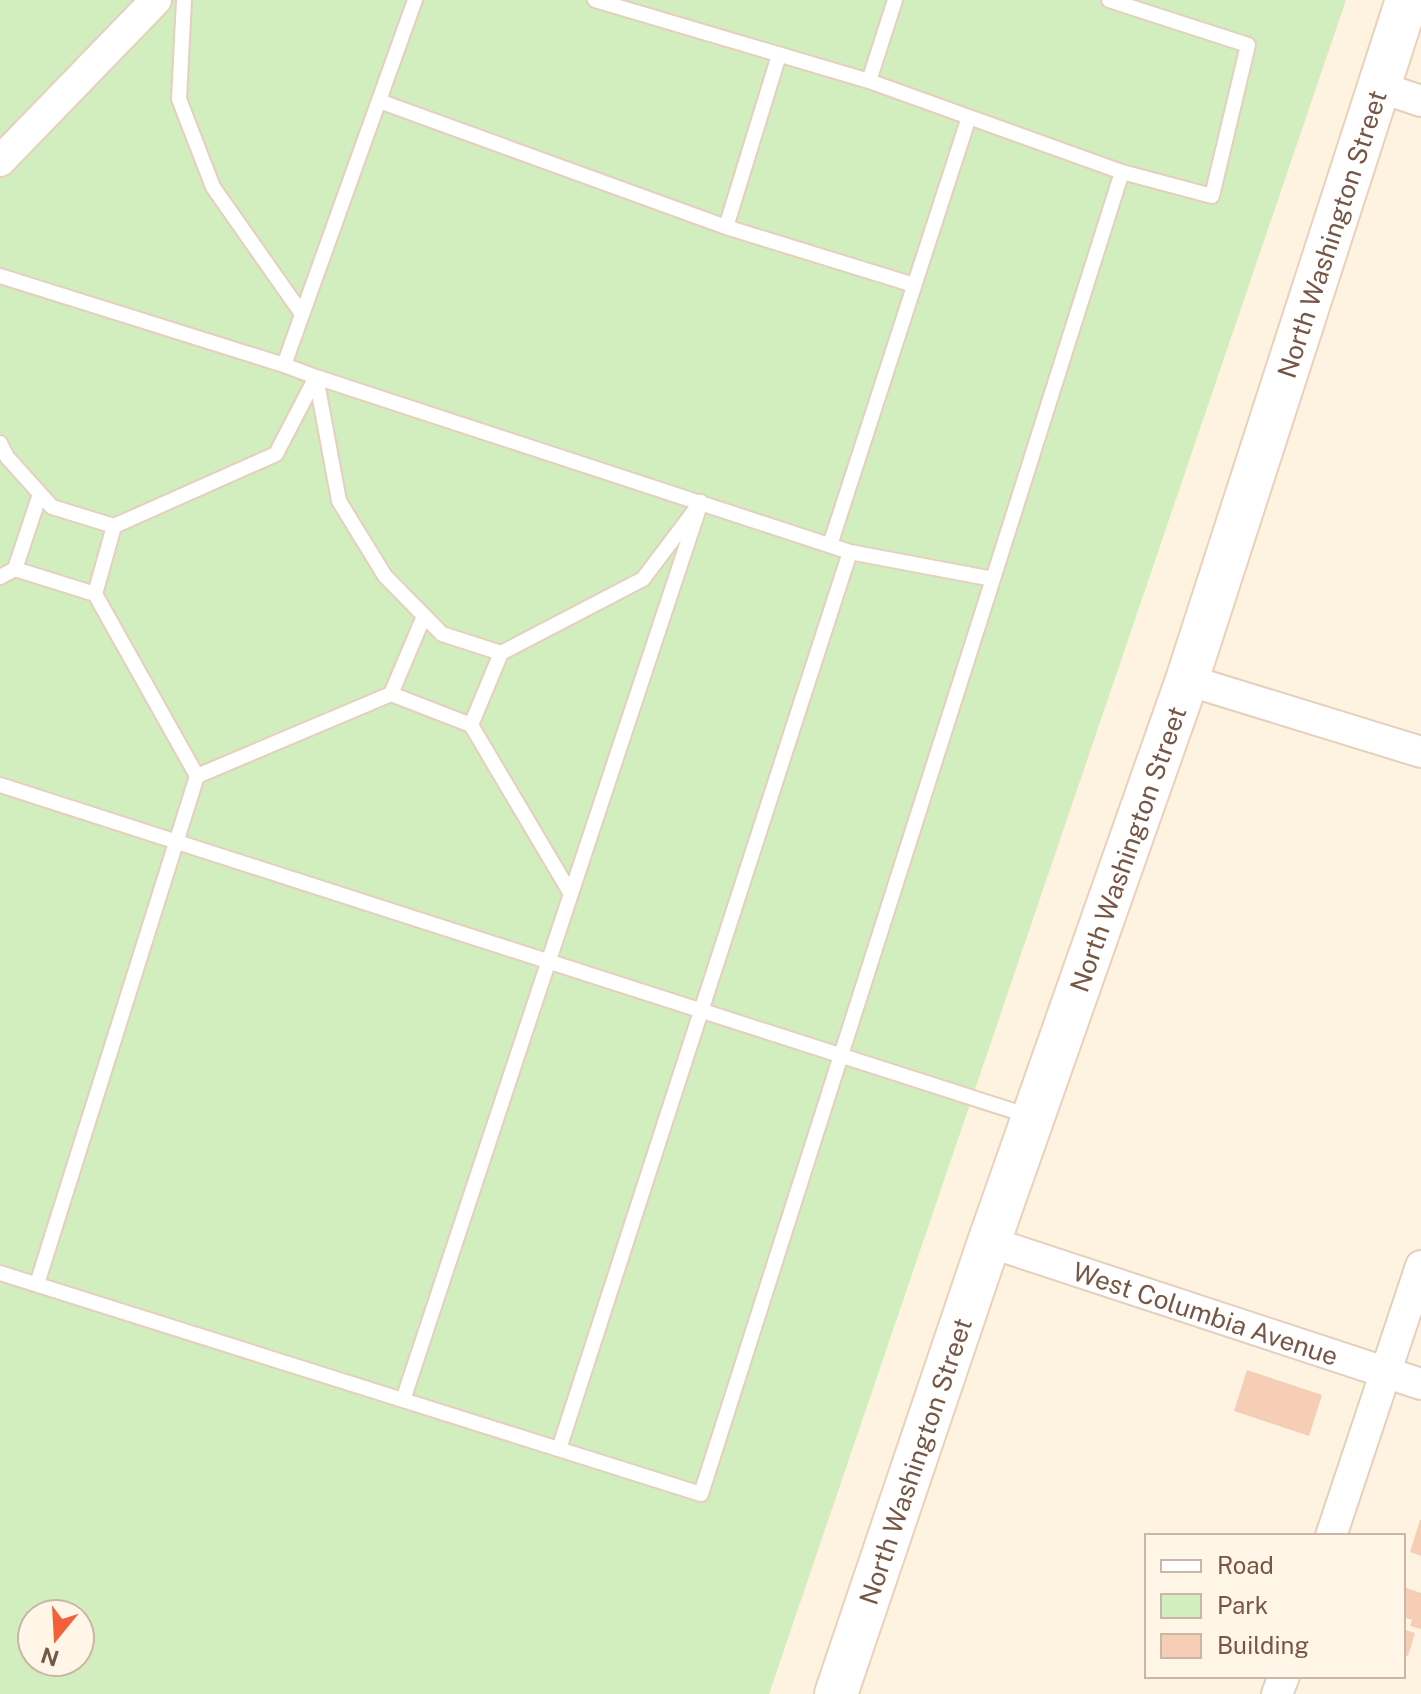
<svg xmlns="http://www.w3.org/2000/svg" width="1421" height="1694" viewBox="0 0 1421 1694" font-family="'Public Sans',sans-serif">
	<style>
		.green { fill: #d2edbe; fill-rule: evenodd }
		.building { fill: #f6ceb5 }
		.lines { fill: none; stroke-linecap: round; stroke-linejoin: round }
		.lane-casing { stroke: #e5cfbe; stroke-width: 18 }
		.street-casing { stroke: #e5cfbe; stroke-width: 34 }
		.secondary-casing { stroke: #ebd0bb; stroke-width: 46 }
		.lane { stroke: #fff; stroke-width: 14 }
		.street { stroke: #fff; stroke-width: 30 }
		.secondary { stroke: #fff; stroke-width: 42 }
		.labels { text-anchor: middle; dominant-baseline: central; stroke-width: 7; stroke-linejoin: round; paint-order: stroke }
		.street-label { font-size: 26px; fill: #775645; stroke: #fff6e8 }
	</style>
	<rect width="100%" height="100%" fill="#fef2e0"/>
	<path class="green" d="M0,0H1346L769,1694H0ZM32,1614H80V1662H32Z"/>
	<path class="building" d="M1247,1370L1322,1395L1309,1436L1234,1411Z
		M1420,1520H1421V1556L1410,1552Z
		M1403,1587L1421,1593V1629L1410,1626L1412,1620L1403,1617Z
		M1403,1629L1415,1633L1408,1656L1403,1654Z"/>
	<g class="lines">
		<g class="lane-casing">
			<path id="lane" d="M184,0L179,99L213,187L302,314
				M415,0L284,365L316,377L850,552
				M595,0L869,81L895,0
				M779,55L726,227L914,285
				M869,81L1122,172
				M379,101L726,227
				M0,276L284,365
				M0,443L7,457L52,507L114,526L276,454L316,377L339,501L385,576L442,634L501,653L643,579L701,502L403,1400
				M830,545L969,117
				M15,569L40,494
				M0,577L15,569L95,594L197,776L391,694L471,725L571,894
				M993,579L1122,172L1212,196L1248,45L1109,0
				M95,594L114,526
				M391,694L424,616
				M471,725L501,653
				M0,785L1029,1116
				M0,1273L701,1494L993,579L850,552L559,1449
				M37,1284L197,776"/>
		</g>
		<g class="street-casing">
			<g id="street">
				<path d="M1379,87L1421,101"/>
				<path d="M0,161L156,0"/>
				<path d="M1187,680L1421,752"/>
				<path id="s1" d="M989,1242L1421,1384"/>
				<path d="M1331,1536L1421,1266"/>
				<path d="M1277,1694L1284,1676"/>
			</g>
		</g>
		<g class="secondary-casing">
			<g id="secondary">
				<path id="s2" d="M836,1694L989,1242L1187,680L1407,0"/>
			</g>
		</g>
		<use href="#lane" class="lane"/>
		<use href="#street" class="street"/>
		<use href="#secondary" class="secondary"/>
	</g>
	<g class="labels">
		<g class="street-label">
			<text stroke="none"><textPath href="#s2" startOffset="1542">North Washington Street</textPath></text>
			<text stroke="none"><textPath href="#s2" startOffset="894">North Washington Street</textPath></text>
			<text stroke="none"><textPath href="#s1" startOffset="228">West Columbia Avenue</textPath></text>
			<text stroke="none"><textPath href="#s2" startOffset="246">North Washington Street</textPath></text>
		</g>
	</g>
	<rect x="1145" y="1534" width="260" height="144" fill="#fff6e8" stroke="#c9b6a7" stroke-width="2"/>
	<rect x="1161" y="1560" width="40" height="12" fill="#ffffff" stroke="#c9b6a7" stroke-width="2"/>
	<text x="1217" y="1574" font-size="24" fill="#775645">Road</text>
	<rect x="1161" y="1594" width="40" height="24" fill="#d2edbe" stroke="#c9b6a7" stroke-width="2"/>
	<text x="1217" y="1614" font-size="24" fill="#775645">Park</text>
	<rect x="1161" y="1634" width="40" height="24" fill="#f6ceb5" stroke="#c9b6a7" stroke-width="2"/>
	<text x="1217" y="1654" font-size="24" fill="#775645">Building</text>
	<g transform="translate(56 1638) rotate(198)"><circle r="38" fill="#fff6e8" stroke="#c9b6a7" stroke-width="2"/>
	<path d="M0-6L14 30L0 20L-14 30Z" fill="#f3603a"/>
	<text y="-12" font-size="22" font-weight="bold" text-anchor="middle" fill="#775645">N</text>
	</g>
</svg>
